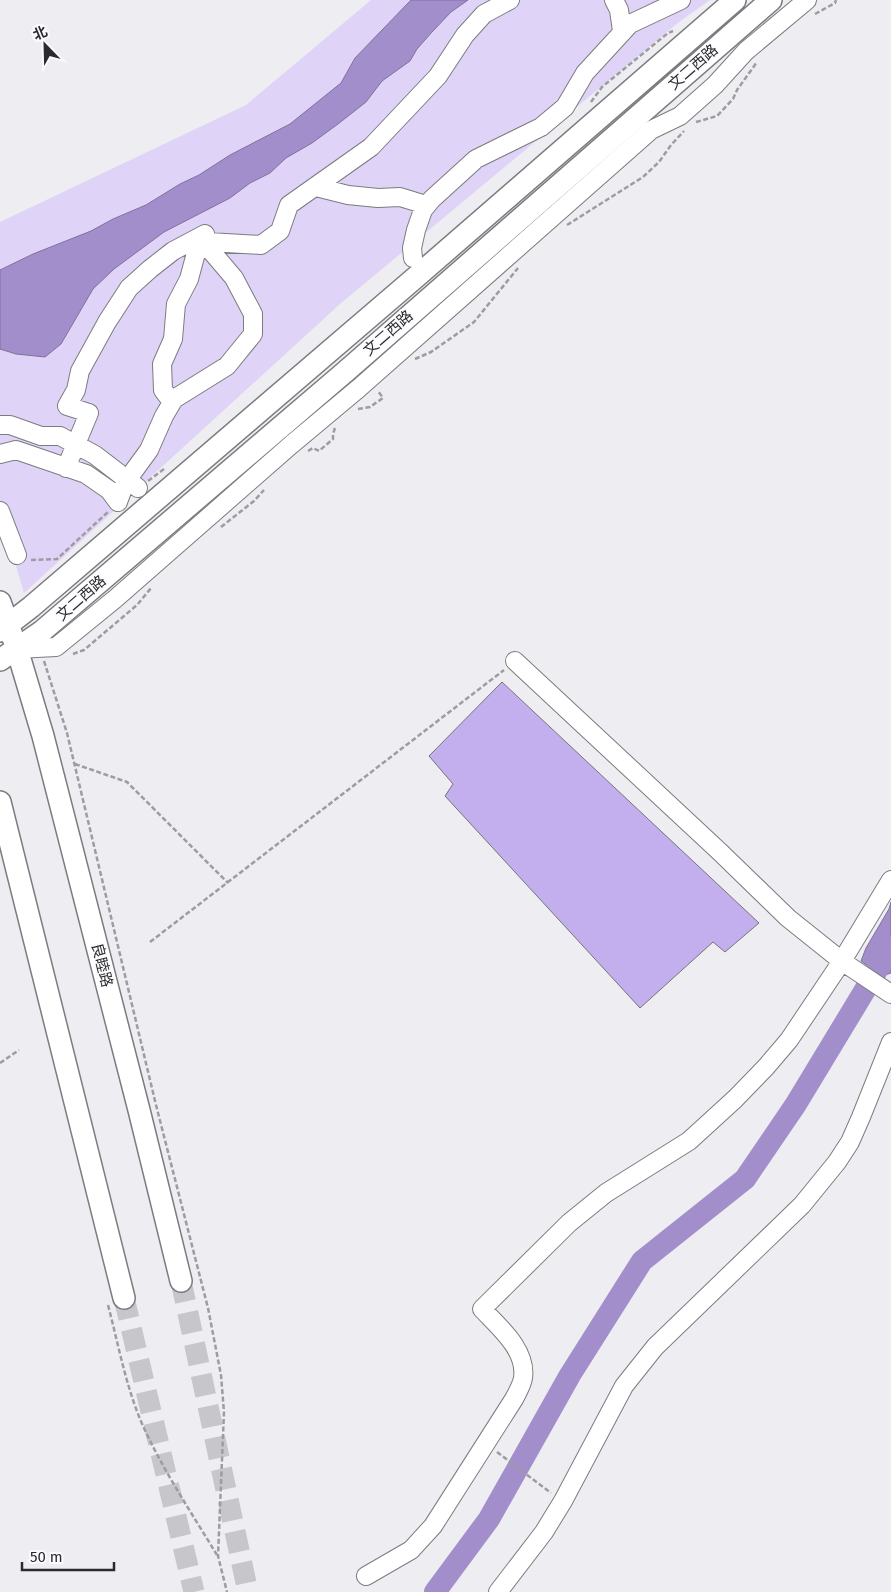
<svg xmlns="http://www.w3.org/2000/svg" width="891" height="1592" viewBox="0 0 891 1592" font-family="'Fira Sans','Noto Sans SC',sans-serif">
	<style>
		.green { fill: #dfd4f7 }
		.water { fill: #a38ecc; stroke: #7f709c }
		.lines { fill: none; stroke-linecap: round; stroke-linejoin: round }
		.river { stroke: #a38ecc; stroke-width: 22 }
		.building { fill: #c3aeee; stroke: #767579 }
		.major-tunnel { stroke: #c7c6ca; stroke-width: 21; stroke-dasharray: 21 11; stroke-linecap: butt }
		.minor-casing { stroke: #7c7b7f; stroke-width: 20 }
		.major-casing { stroke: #7c7b7f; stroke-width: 24 }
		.path { stroke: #9d9ca0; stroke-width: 2.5; stroke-dasharray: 5 2.5; stroke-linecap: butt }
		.minor { stroke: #fff; stroke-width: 18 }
		.major { stroke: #fff; stroke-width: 21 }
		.labels { text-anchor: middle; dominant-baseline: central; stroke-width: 4; stroke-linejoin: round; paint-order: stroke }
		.street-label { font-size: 15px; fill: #2b2a2c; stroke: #fbfafe }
	</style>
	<rect width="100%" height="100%" fill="#eeedf1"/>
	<path class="green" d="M371,0H710L679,22L340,304L24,593L0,512V222L246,105Z"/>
	<path class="water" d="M411,0H468L451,12L432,32L417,49L410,61L382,81L366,102L338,124L312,143L286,158L270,173L250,183L230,198L164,232L114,269L93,289L61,344L45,357L16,354L0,349V270L33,254L91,231L113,219L146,205L180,184L199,175L230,155L290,124L341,83L355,58Z
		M891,902V973L882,976L861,961L866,948L889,909Z"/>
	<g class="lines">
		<path class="river" d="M435,1592L489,1519L570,1375L642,1261L745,1179L796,1104L891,947"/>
	</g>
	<path class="building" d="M502,682L759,923L725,952L713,942L640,1008L445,796L453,784L429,756Z"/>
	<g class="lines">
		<path class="major-tunnel" d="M181,1281L248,1592
			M124,1298L194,1592"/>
		<g class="minor-casing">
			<path id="minor" d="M614,0L619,10L622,31
				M316,187L348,195L378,198L400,197L426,205
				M413,258L412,248L416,230L423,210L432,199L476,159L541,127L565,107L585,73L630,24L681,0
				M172,402L163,390L162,364L173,339L176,304L189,279L196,253L208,242L261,245L280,231L289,205L371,147L438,76L465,35L484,14L510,0
				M0,425H10L41,436H60L95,455L138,488
				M0,454L16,450L86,474L109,490L118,502
				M66,468L89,413L67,406L76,390L80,371L107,322L129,288L150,269L173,251L205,234L211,251L234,278L253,314V334L227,366L174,399L164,416L149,450L125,483L118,502
				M0,511L17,555
				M17,649L56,647L115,599L292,444L359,388L651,130L680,116L715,85L746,51L807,0
				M515,661L720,852L788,918L843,962L891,994
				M366,1576L411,1550L433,1526L514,1399C517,1393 522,1385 523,1378C527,1350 499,1327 482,1309L569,1223L606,1193L689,1141L735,1099L766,1067L789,1040L842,961L891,880
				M498,1592L544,1532L563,1501L624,1386L655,1347L802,1205L837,1162L850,1142L861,1117L891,1042"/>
		</g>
		<g class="major-casing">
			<path id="major" d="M0,602L17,649L43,736L139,1110L181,1281
				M0,631L31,607L416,277L735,0
				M0,660L41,632L345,372L771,0
				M0,802L124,1298"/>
		</g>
		<path class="path" d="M815,14L835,3L836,0
			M591,102L602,87L668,33L673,31
			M696,122L717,116L733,99L737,90L757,62
			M567,225L643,177L659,162L671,145L684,131
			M415,359L431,352L474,322L518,268
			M358,409L370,407L383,398L378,391
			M308,451L313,448L319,451L333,439V434L335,428
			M148,481L164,469
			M221,527L254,501L264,490
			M31,560L57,559L109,511
			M73,654L84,650L137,605L152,587
			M44,661L67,733L156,1105L208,1308L221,1375L224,1412L218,1556L227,1592
			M75,764L127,782L228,883
			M150,942L504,670
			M0,1063L19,1050
			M108,1305C118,1343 125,1382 140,1419C159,1464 191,1512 217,1555
			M497,1452L551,1493"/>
		<use href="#minor" class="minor"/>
		<use href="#major" class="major"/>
	</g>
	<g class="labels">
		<g class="street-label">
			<text transform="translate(693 67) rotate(-41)">文二西路</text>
			<text transform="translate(388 333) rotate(-41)">文二西路</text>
			<text transform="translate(81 598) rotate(-41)">文二西路</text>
			<text transform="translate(102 965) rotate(76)">良睦路</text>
		</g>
	</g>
	<g transform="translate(45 45) rotate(337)" stroke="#fbfafe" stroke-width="4" paint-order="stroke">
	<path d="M0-4L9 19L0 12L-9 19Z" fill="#2b2a2c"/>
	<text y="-8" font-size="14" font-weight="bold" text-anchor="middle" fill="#2b2a2c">北</text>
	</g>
	<path d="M22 1562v8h92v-8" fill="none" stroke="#2b2a2c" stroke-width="2.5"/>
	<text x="30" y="1562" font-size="15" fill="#2b2a2c" stroke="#fbfafe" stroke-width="4" paint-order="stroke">50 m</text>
</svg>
